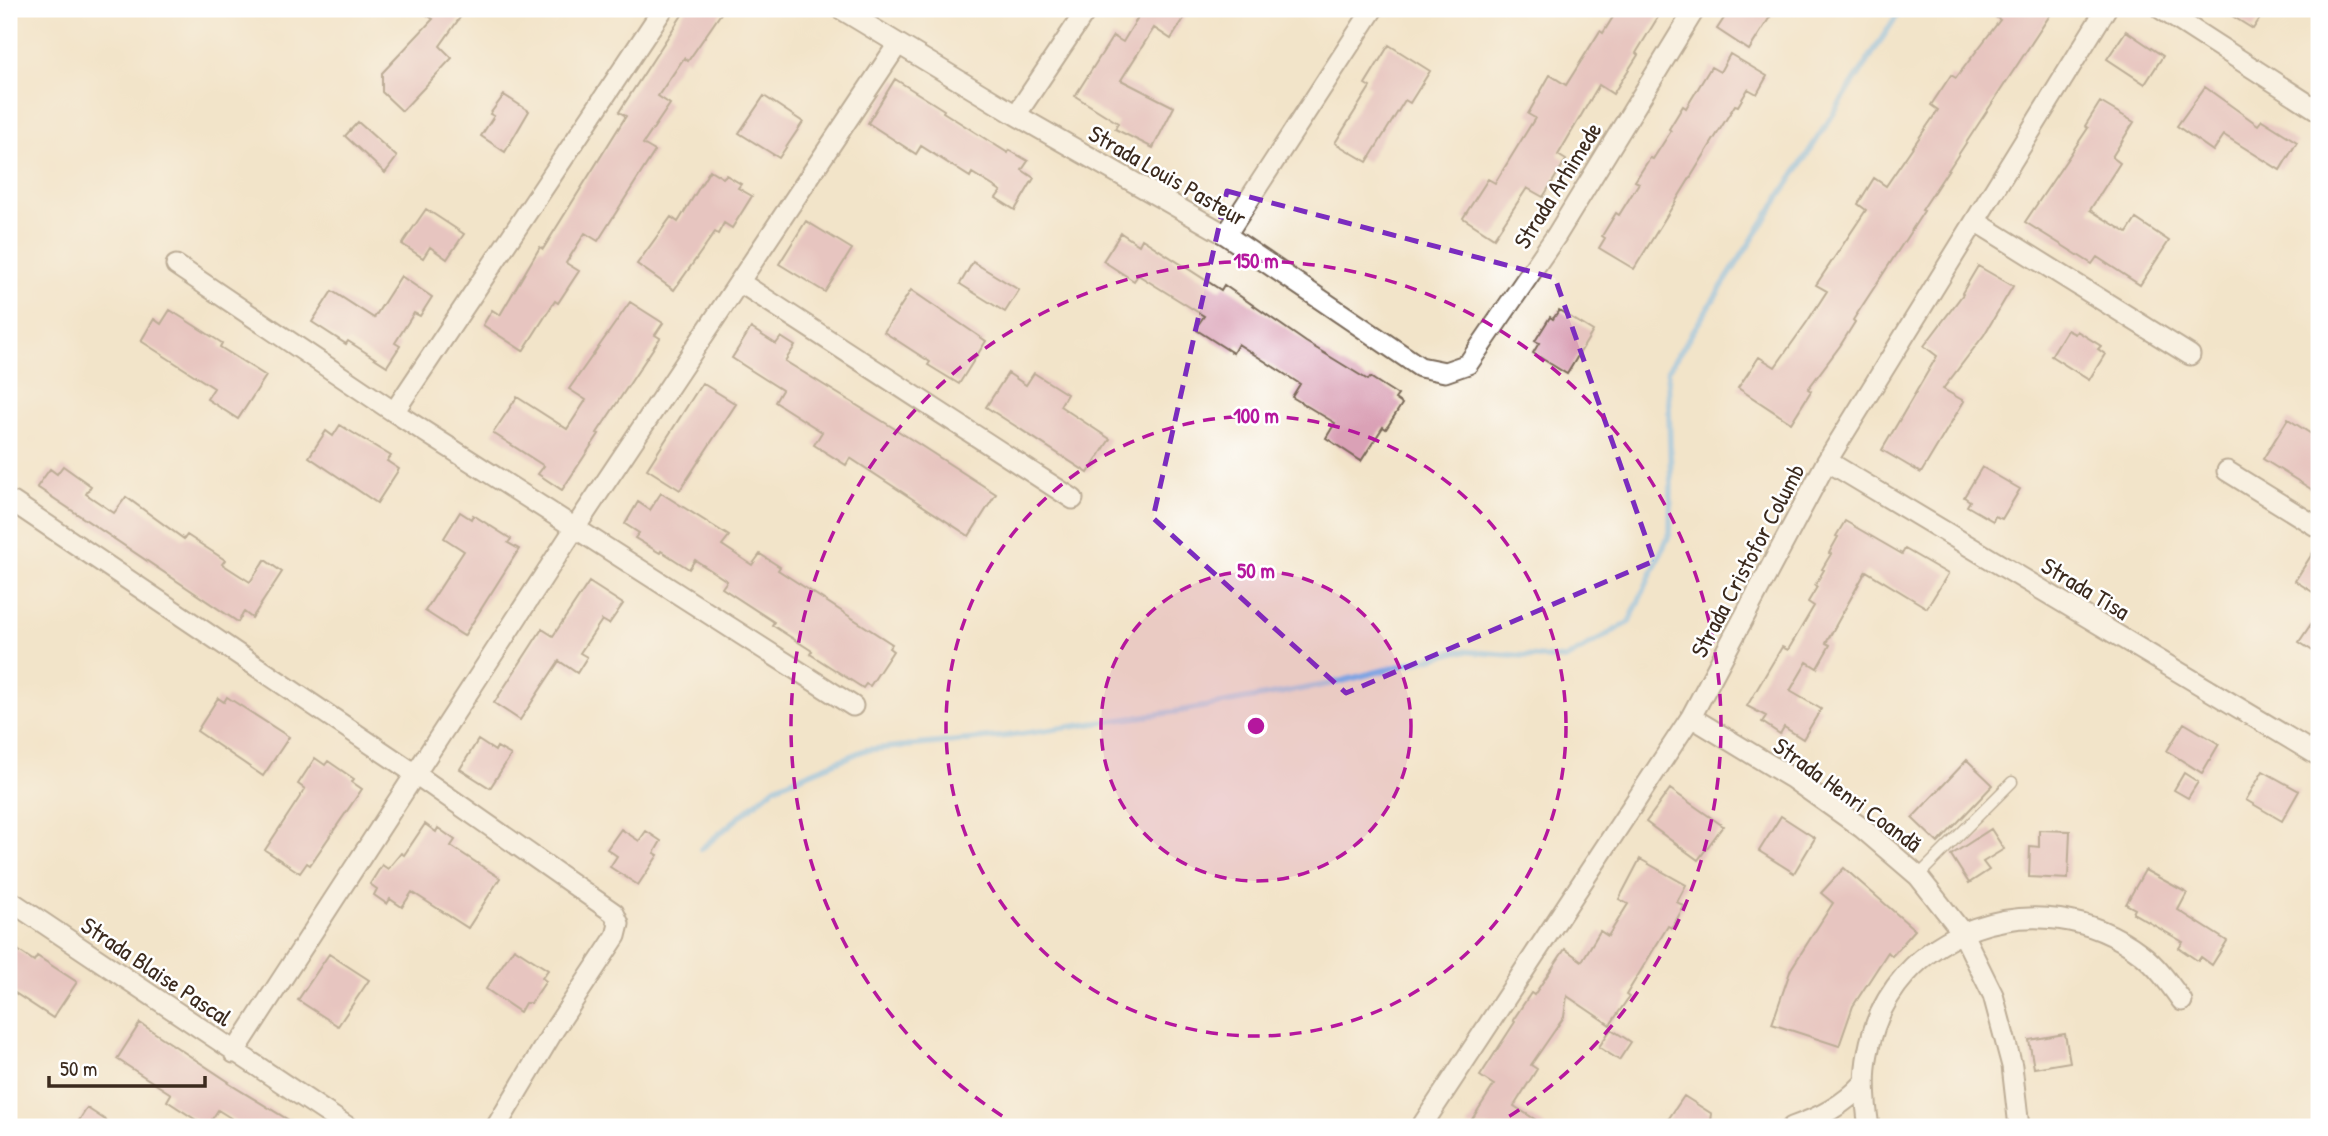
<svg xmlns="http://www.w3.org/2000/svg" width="2328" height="1136" viewBox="0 0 2328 1136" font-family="'Patrick Hand',sans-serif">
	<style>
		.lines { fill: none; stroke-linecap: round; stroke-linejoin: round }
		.stream { stroke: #78b8ec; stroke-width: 6 }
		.building { fill: #daa1b6 }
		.service-casing { stroke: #7b6b5a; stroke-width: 13 }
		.minor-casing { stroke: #7b6b5a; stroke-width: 23 }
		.service { stroke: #fff; stroke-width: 10 }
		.minor { stroke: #fff; stroke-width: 19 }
		.marked { fill: none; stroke: #7b2cbf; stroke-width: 5; stroke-dasharray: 14 9; stroke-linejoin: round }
		.ring { fill: none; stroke: #b5179e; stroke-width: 3.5; stroke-dasharray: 12 9 }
		.labels { text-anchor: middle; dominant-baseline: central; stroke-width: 5; stroke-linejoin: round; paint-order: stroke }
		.street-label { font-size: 24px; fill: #3b2a1e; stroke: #fff }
		.centre { fill: #b5179e; stroke: #fff; stroke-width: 3.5 }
		.ring-label { font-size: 21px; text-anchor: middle; font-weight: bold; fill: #b5179e; stroke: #fff; stroke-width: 5; stroke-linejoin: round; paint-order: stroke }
	</style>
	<rect width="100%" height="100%" fill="#fff"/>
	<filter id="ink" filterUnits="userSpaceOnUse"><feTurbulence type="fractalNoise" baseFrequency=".0143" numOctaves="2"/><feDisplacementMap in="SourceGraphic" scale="14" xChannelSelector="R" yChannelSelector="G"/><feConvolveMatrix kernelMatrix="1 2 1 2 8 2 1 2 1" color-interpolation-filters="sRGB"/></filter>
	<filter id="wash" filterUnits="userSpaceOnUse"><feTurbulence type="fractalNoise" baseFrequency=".00686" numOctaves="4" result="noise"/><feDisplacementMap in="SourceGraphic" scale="28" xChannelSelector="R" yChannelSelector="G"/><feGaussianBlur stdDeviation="1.57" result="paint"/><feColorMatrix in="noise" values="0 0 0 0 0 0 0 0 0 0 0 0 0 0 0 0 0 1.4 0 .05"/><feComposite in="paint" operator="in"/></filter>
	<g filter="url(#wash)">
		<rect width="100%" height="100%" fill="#f2e4c9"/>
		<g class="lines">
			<path class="stream" d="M701,849L775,787L865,750L1007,736L1180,711L1330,684L1459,651L1565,659L1629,622L1670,533L1671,485L1668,370L1901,9"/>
		</g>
		<g id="blocks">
			<path class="building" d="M418,9H466L440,46L452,58L402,111L382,92V73L433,19Z
				M686,9H724L688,61L684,58L658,96L670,104L643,144L655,151L598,241L585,233L566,263L579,271L558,303L555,301L523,351L483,325L492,310L500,315L540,247L543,249L626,116L619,112Z
				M1143,9H1190L1171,39L1154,28L1121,80L1174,107L1153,148L1115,129L1118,123L1075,96L1113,36L1123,42Z
				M1618,9H1663L1636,53L1638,55L1613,94L1599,85L1558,155L1566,160L1543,197L1527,188L1494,238L1463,218L1488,179L1495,183L1535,118L1528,114L1550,75L1566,85L1600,31L1603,33Z
				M1730,9H1775L1749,50L1717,29Z
				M1984,9H2054L1922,210L1924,211L1853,320L1855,322L1840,346L1808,389L1811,391L1791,423L1738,388L1759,357L1775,367L1807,322L1827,291L1816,285L1866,210L1858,204L1874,178L1886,186L1938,110L1931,105L1951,75L1956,78L2000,20Z
				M2221,9H2266L2253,29Z
				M2126,31L2163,56L2145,84L2107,59Z
				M1389,45L1430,71L1410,103L1405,100L1367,162L1335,143L1370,87L1365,84Z
				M1730,54L1767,76L1757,94L1748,89L1738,106L1735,105L1634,269L1599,248L1605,238L1602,236L1616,213L1619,215L1639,183L1635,181L1650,158L1653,159L1671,131L1669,129L1683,106L1686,108L1711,67L1720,72Z
				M895,79L944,110L943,112L1008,153L1009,150L1028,161L1022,170L1034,178L1015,210L996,198L1001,191L972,173L970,177L921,146L916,154L868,123Z
				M2205,87L2258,125L2262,120L2297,142L2280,170L2224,135L2213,151L2177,126Z
				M504,95L529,111L505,152L481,136L494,116L490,114Z
				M764,96L803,122L779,158L739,133Z
				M2100,102L2134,122L2112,157L2120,163L2090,210L2127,233L2136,219L2169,241L2140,285L2097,257L2092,264L2025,222L2088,128L2085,126Z
				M358,122L397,157L385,173L345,136Z
				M710,170L723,178L726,175L741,184L738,188L752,196L732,228L724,223L718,234L715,232L674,290L637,264L671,217L678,222Z
				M426,209L464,234L447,259L430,247L423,258L402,244Z
				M806,221L852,249L825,292L779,264Z
				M1121,233L1139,245L1142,239L1221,290L1224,285L1306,342L1368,380L1370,377L1398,395L1395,399L1402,404L1386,429L1383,427L1361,461L1326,438L1335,423L1292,397L1300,384L1238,344L1233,353L1195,329L1204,316L1138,275L1134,281L1103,261Z
				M973,262L1019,290L1005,312L960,284Z
				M1978,266L2013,286L1984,335L1943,389L1964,401L1921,473L1882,450L1937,356L1924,346L1963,294L1962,293Z
				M401,276L432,297L420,316L414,313L395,343L400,346L387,366L348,341L346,344L312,322L332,291L374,318Z
				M911,290L986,341L959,384L928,365L930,362L884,332Z
				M630,302L663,323L655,335L660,338L597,433L599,434L562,490L538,474L544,466L493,433L517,397L567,429L586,400L569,389Z
				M170,310L222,343L220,347L266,376L238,419L207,399L214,388L141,341L154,319L161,324Z
				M1559,310L1593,331L1567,374L1533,353L1539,343L1535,341L1550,317L1553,319Z
				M751,328L776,344L781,337L795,346L785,361L892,427L996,494L969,536L850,458L846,465L814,445L822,432L775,402L782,390L732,358Z
				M2067,330L2075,334L2077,331L2101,346L2098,349L2105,354L2089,380L2051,356Z
				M1008,373L1026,385L1034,373L1067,394L1060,406L1110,439L1088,473L986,407Z
				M702,383L736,404L680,490L647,469Z
				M2288,419L2319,439V494L2263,459Z
				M340,425L391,456L387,461L399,469L377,503L309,457L326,431L333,436Z
				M63,466L91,486L86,494L114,513L126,497L184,539L187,535L225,560L222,564L250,582L265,560L282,572L252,618L244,612L238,622L37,487L50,469L57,474Z
				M1982,467L2020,489L2002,519L1995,516L1993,521L1967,506L1970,501L1964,497Z
				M661,493L729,536L722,545L752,565L760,554L780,567L778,570L892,644L889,648L893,651L870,686L866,684L863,688L810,654L812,651L772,625L774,622L722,588L727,581L695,560L689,569L661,551L660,553L635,538L639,533L625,524L638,502L650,510Z
				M460,512L471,519L473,515L511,539L508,543L519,549L464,636L425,611L464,551L444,538Z
				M1845,521L1902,554L1905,549L1948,574L1927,608L1866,571L1826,643L1830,645L1817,668L1807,662L1790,691L1821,709L1803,739L1784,727L1780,734L1762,722L1766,716L1747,706L1782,647L1788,650L1814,606L1808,602L1817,587L1815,585L1824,570L1822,569L1831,554L1829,553L1838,537L1836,536Z
				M2319,543V596L2295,581Z
				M589,582L623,604L609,624L602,620L580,653L587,657L577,673L559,661L520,720L494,703L542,629L553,636Z
				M2319,612V655L2299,642Z
				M227,697L289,737L263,776L197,731L218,698L224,702Z
				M2184,723L2219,744L2202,773L2167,751Z
				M478,740L495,751L497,747L511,755L490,788L460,769Z
				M315,758L325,765L328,761L354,779L352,782L362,789L310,865L307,863L300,873L265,850L305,789L298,784Z
				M1967,760L1993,785L1938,843L1912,818Z
				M2263,771L2299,791L2282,821L2246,800Z
				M2184,773L2198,782L2188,798L2174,790Z
				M1670,789L1723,826L1698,860L1646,822Z
				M1781,816L1815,838L1794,873L1759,851Z
				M425,824L436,832L438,828L455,840L451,846L500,878L468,928L412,892L402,907L390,899L387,904L374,895L377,889L370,884L382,865L388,869L401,853L404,855Z
				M621,829L639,841L646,831L661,841L654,853L658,855L638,885L610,867L617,856L607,849Z
				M1991,829L2004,849L1983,862L1989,870L1969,883L1951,855Z
				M2039,830L2070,831L2068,879L2029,877L2030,846L2039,847Z
				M1640,859L1686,885L1677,902L1684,906L1672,928L1668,926L1626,995L1629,997L1610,1025L1567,996L1564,1017L1531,1065L1537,1069L1514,1106L1547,1127H1467L1494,1085L1480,1076L1515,1022L1513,1020L1531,993L1534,995L1565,949L1582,961L1600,931L1608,936L1628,904L1619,899Z
				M1844,868L1915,930L1892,956L1888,952L1853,1006L1839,1046L1772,1024L1791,969L1833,903L1821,893Z
				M2145,870L2187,893L2178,910L2227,941L2212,965L2201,957L2198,961L2179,948L2183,942L2133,913L2135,909L2126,904Z
				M9,944L34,961L37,956L77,982L53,1018L9,989Z
				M514,948L548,970L542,978L546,981L531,1003H525L520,1012L486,989Z
				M329,954L369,980L338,1026L298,1000Z
				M140,1023L229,1082L228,1083L300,1127H245L218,1110L207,1127L167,1101L171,1094L117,1059Z
				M1611,1029L1631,1042L1619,1060L1599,1047Z
				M2065,1034L2070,1062L2034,1068L2029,1040Z
				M1684,1096L1712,1114L1710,1127H1663Z
				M87,1108L116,1127H75Z"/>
		</g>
	</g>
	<g filter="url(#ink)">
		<use href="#blocks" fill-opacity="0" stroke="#7b6b5a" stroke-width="2"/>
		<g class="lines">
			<g class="service-casing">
				<path id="service" d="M1918,876L2012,782"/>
			</g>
			<g class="minor-casing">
				<path id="minor" d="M841,9L1016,115L1226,235L1420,367L1445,372L1468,364L1556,236L1695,9
					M2161,9L2319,111
					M1016,115L1087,9
					M1975,221L2190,355
					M1226,235L1373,9
					M176,265L394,412L853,706
					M741,283L1073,499
					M394,412L663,9
					M1827,461L2319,756
					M2227,471L2319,528
					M13,502L414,773L614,913L619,924L616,936L554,1030L496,1127
					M1691,717L1793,779L1862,828L1918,876L1962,932L1993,995L2012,1066L2019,1127
					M9,900L348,1127
					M234,1053L575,528L898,44
					M1421,1127L1691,717L1827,461L2106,9
					M1792,1127C1821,1117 1844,1105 1864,1083
					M1869,1127C1865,1102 1863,1078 1868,1053C1890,928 2042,878 2140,953C2157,966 2169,983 2182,1001"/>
			</g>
			<use href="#service" class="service"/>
			<use href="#minor" class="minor"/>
		</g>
	</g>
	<path d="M0 0H2328V1136H0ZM1227,191L1555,278L1654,561L1346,693L1153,518Z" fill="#f2e4c9" fill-opacity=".55" fill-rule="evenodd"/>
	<path class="marked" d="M1227,191L1555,278L1654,561L1346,693L1153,518Z"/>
	<circle cx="1256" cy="726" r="155" fill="#b5179e" fill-opacity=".12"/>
	<g class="ring">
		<circle cx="1256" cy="726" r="155"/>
		<circle cx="1256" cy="726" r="310"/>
		<path d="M1020 1127A465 465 0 1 1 1492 1127"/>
	</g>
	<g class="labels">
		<g class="street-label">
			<text transform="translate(1168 175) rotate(30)">Strada Louis Pasteur</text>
			<text transform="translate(1557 185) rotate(-58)">Strada Arhimede</text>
			<text transform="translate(1747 560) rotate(-62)">Strada Cristofor Columb</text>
			<text transform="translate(2086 588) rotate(31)">Strada Tisa</text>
			<text transform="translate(1848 794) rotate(36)">Strada Henri Coandă</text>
			<text transform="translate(157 971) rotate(34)">Strada Blaise Pascal</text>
		</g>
	</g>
	<circle cx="1256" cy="726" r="10" class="centre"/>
	<g class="ring-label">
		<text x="1256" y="268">150 m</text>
		<text x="1256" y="423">100 m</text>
		<text x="1256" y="578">50 m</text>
	</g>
	<rect width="2328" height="1136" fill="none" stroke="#fff" stroke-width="35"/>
	<path d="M49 1076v10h156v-10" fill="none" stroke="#3b2a1e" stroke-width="3.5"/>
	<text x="60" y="1076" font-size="21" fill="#3b2a1e" stroke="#ffffff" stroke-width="5" paint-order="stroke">50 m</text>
</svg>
